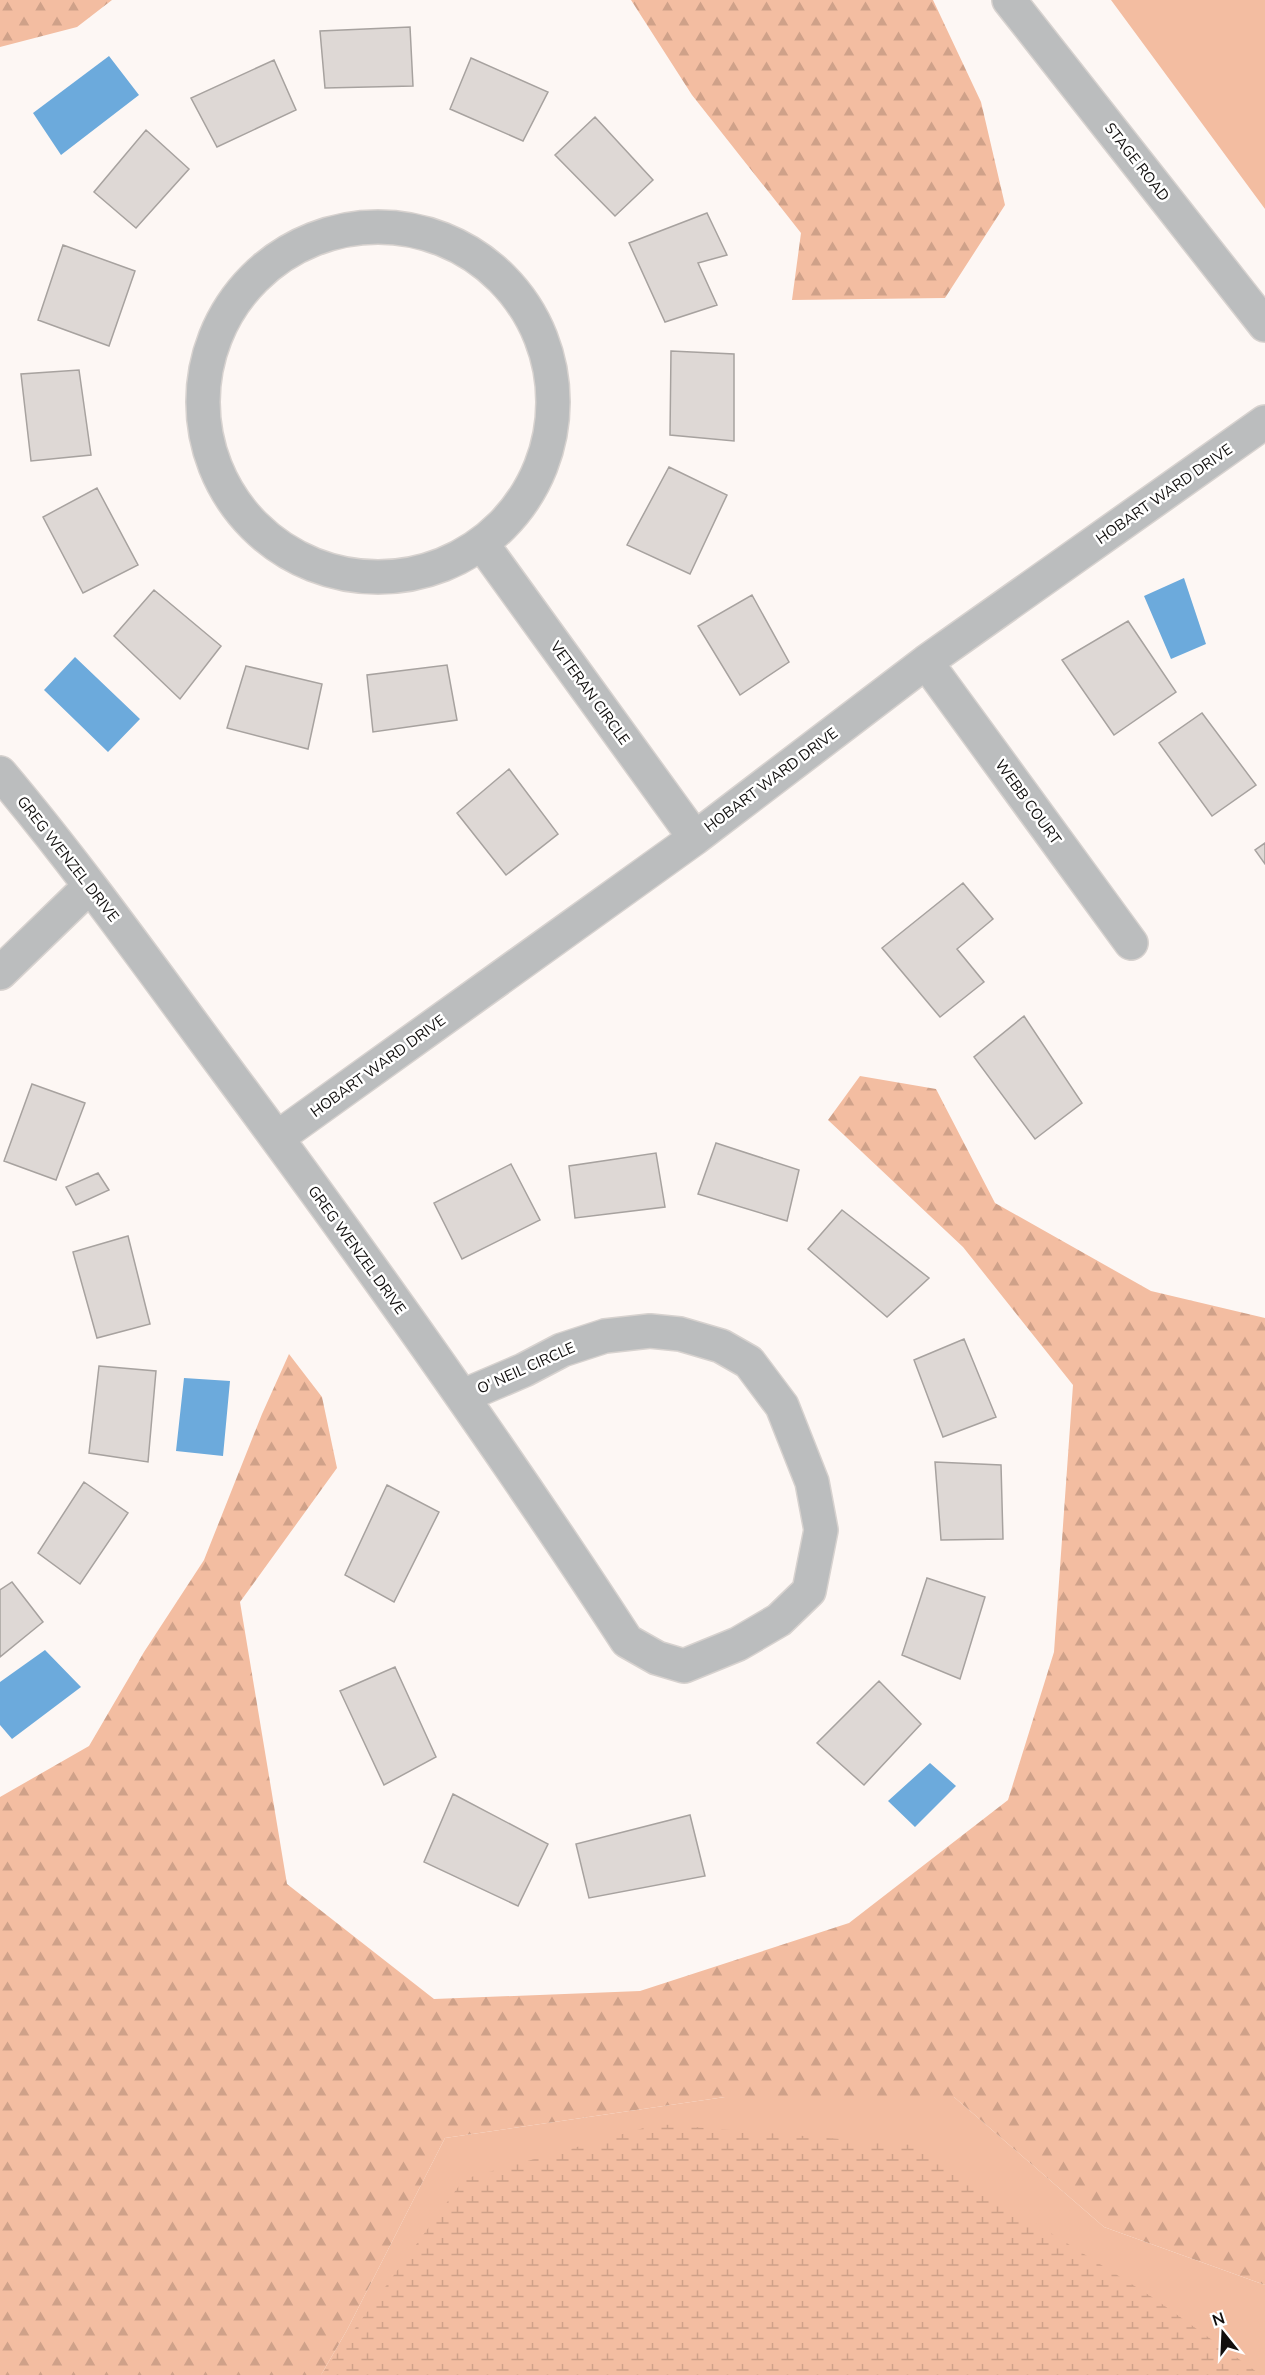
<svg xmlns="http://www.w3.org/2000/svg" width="1265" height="2375" viewBox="0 0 1265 2375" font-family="'Nunito Sans',sans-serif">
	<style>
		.grass { fill: #f3bda1 }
		.forest { fill: url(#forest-firs) }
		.wetland { fill: url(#wetland-marsh) }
		.water { fill: #6caadc }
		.building { fill: #ded8d5; stroke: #a7a29f; stroke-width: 1.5 }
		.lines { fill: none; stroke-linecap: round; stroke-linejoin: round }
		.minor-casing { stroke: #d7d2cf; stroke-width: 36 }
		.minor { stroke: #bbbdbe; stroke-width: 33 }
		.labels { text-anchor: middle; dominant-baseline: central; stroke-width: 5; stroke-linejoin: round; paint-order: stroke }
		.street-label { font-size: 15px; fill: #110f0e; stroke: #fff }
	</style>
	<defs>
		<pattern id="forest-firs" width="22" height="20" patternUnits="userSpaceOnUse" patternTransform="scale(1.5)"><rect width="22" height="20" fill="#f3bda1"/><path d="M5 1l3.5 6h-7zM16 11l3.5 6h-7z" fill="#cfa189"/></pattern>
		<pattern id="wetland-marsh" width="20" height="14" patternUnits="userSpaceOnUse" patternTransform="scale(1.5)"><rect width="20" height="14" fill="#f3bda1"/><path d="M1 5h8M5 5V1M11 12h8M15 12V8" fill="none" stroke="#cfa189"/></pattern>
	</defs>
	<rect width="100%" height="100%" fill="#fdf7f4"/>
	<path class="grass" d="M1111,0H1265V209Z
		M725,2097H954L1104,2227L1265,2285V2375H321L347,2330L445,2138Z"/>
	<path class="forest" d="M0,0H112L77,27L0,47Z
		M631,0H933L981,102L1005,205L945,298L792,300L801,233L692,95Z
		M860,1076L936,1089L995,1203L1151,1291L1265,1318V2285L1104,2227L954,2097H725L445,2138L347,2330L321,2375H0V1797L89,1746L144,1652L204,1560L262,1414L289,1354L322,1397L337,1468L240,1602L287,1884L434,1999L640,1991L849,1923L1008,1800L1054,1652L1073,1385L963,1247L828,1120Z"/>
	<path class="wetland" d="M658,2124L912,2145L1155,2299L1261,2375H321L464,2179Z"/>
	<path class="water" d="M109,56L139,95L61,155L33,113Z
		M1184,578L1206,644L1171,659L1144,596Z
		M75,657L140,719L108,752L44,690Z
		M184,1378L230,1381L223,1456L176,1451Z
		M45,1650L81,1687L12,1739L0,1725V1682Z
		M930,1763L956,1786L915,1827L888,1801Z"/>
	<path class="building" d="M410,27L413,86L325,88L320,31Z
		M471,58L548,92L523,141L450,109Z
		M274,60L296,110L217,147L191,98Z
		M595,117L653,180L615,216L555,155Z
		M146,130L189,169L136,228L94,192Z
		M707,213L727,255L698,263L717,305L665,322L629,243Z
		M63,245L135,271L109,346L38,320Z
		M671,351L734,354V441L670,435Z
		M79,370L91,455L31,461L21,374Z
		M669,467L727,495L690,574L627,545Z
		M97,488L138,565L83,593L43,517Z
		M154,590L221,646L180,699L114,636Z
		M752,595L789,662L740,695L698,626Z
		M1128,621L1176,692L1114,735L1062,660Z
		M447,665L457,720L373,732L367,675Z
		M246,666L322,684L308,749L227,728Z
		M1202,713L1256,785L1212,816L1159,743Z
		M509,769L558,834L506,875L457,813Z
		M1265,843V864L1255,850Z
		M963,883L993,919L957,949L984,982L940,1017L882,948Z
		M1024,1016L1082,1103L1035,1139L974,1057Z
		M32,1084L85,1103L56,1180L4,1161Z
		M716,1143L799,1170L787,1221L698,1194Z
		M656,1153L665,1207L575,1218L569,1166Z
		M511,1164L540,1220L462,1259L434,1203Z
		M98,1173L109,1190L76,1205L66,1187Z
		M842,1210L929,1278L887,1317L808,1249Z
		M128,1236L150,1324L97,1338L73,1252Z
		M964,1339L996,1417L943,1437L914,1360Z
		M99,1366L156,1371L148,1462L89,1453Z
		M935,1462L1001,1465L1003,1539L941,1540Z
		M84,1482L128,1513L80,1584L38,1553Z
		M387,1485L439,1512L394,1602L345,1575Z
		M927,1578L985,1597L960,1679L902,1655Z
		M12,1582L43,1622L0,1657V1590Z
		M395,1667L436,1757L384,1785L340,1691Z
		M879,1681L921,1724L864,1785L817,1743Z
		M453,1794L548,1844L518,1906L424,1862Z
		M690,1815L705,1876L589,1898L576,1844Z"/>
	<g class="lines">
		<g class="minor-casing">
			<path id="minor" d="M1009,0L1265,325
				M203 402a175 175 0 1 1 350 0a175 175 0 1 1-350 0Z
				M485,548L695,838
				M926,662L1131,943
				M0,773C81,869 153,971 228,1072C366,1258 501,1447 627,1641L657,1658L684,1666L738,1644L779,1620L809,1591L821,1530L812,1482L782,1406L749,1362L721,1346L680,1334L650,1331L605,1336L562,1350L524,1370L463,1396
				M0,973L90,886
				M277,1138L695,838L926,662L1265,422"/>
		</g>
		<use href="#minor" class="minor"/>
	</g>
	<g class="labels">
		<g class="street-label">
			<text transform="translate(1137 162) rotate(52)">STAGE ROAD</text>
			<text transform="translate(1164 494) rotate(-35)">HOBART WARD DRIVE</text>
			<text transform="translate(590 693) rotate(54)">VETERAN CIRCLE</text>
			<text transform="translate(771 780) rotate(-37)">HOBART WARD DRIVE</text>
			<text transform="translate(1028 802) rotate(54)">WEBB COURT</text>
			<text transform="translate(68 859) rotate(52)">GREG WENZEL DRIVE</text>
			<text transform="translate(378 1066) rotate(-36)">HOBART WARD DRIVE</text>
			<text transform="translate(357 1250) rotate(54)">GREG WENZEL DRIVE</text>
			<text transform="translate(526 1368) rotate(-24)">O' NEIL CIRCLE</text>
		</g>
	</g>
	<g transform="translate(1223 2333) rotate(342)" stroke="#ffffff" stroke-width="4.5" paint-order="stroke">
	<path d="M0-4.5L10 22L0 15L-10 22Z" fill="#110f0e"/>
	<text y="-9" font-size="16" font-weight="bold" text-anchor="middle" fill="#110f0e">N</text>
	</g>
</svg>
